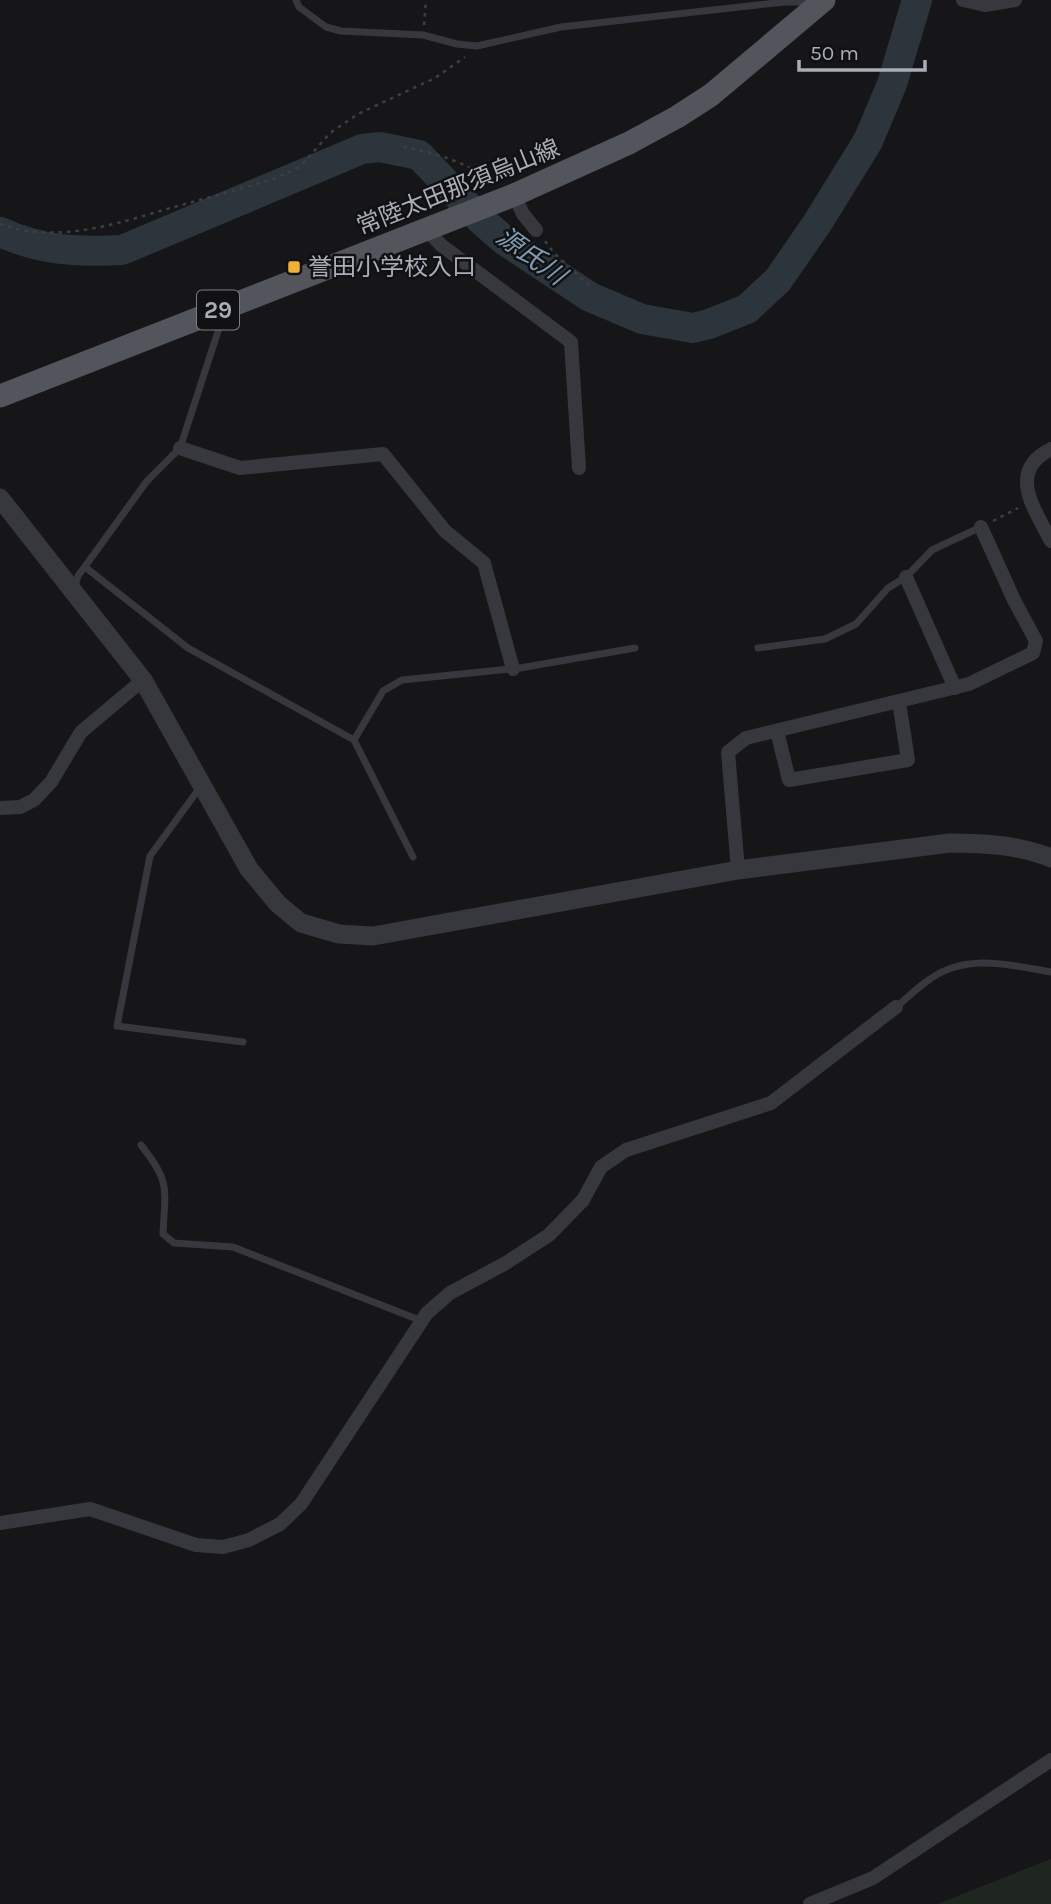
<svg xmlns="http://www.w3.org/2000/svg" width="1051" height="1904" viewBox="0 0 1051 1904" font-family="Karla,'Noto Sans JP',sans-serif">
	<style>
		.green { fill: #1e261f }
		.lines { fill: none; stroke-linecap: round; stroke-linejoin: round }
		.river { stroke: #2c353c; stroke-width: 30 }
		.path { stroke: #3d3f44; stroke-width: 2.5; stroke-dasharray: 3.5 5; stroke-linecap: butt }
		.service { stroke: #37383d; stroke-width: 7 }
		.minor { stroke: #37383d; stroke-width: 14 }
		.tertiary { stroke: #37383d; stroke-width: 19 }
		.primary { stroke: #53555c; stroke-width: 23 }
		.poi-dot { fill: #f2b134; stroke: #111113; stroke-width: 2.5 }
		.labels { text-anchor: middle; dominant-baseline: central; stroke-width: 5; stroke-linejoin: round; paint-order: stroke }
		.shield { fill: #111113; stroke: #7b7e86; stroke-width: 2 }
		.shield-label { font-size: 23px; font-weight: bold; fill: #a8adb8 }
		.street-label { font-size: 24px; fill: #a8adb8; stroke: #111113 }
		.poi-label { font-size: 24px; fill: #a8adb8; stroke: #111113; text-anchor: start }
		.water-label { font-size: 26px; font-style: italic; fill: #7f9bb3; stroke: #111113 }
	</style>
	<rect width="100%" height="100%" fill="#161618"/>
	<path class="green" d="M1051,1859V1904H937Z"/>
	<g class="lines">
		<path class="river" d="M0,232C42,251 77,252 122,250L362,149L380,147L419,155L481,220L504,240L590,297L642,319L693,328L709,324L747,309L778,280L818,222L868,141L892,84L917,0"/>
		<path class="path" d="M424,25L426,0
			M403,147C436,153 466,162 493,182
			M0,224C56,245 119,223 174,207C208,198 242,188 277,178L301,166L330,133L358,114L435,78L465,57
			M545,241L554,253L590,286
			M993,521L1018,508"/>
		<path class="service" d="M296,0L299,7L326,27L341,31L423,35L457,44L477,46L561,27L785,2H810
			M85,567L188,648L354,740L413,857
			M75,586L78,576L147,481L180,448L224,313
			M758,648L825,639L856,624L888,588L906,577L932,550L981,527
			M354,740L383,691L402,680L520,668L635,648
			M201,786L150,856L117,1026L243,1042
			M896,1007C907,998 918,987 930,979C967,953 1010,965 1051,972
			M141,1145C171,1183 165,1188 163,1234L174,1243L233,1247L422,1321"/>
		<path class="minor" d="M963,0L985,5L1015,0
			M514,195L523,214L536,230
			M426,229L441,245L571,342L579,468
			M180,448L240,468L383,454L445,531L484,563L513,669
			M1051,449C1006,471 1035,510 1051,541
			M906,577L955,688
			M777,731L789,780L908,760L899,702
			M0,808L20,807L34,800L51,782L81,732L143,680
			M738,870L728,752L746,738L969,684L1033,653L1036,641L1014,600L981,527
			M0,1523L90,1509L196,1545L223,1547L249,1540L280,1524L301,1504L427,1313L450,1293L506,1263L549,1235L583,1200L601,1167L626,1150L771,1103L896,1007
			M810,1904L873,1878L1051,1760"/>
		<path class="tertiary" d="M0,498L143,680L249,869L278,904L301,923L339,934L373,936L738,870L950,843C984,843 1019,845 1051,858"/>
		<path class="primary" d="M0,396L514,195L629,143L677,117L711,95L824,0"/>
	</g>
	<rect class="poi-dot" x="287" y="260" width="14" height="14" rx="3.5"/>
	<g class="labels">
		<rect class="shield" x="197" y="290.5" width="42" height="39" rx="5"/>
		<g class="shield-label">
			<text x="218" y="310">29</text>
		</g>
		<g class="street-label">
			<text transform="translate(458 187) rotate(-22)">常陸太田那須烏山線</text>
		</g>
		<g class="poi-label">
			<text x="308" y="267">誉田小学校入口</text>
		</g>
		<g class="water-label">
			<text transform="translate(531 256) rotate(36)">源氏川</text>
		</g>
	</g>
	<path d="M799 60v10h126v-10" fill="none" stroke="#a8adb8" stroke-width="3.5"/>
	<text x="810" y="60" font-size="21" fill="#a8adb8" stroke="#111113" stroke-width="5" paint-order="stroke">50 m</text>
</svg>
